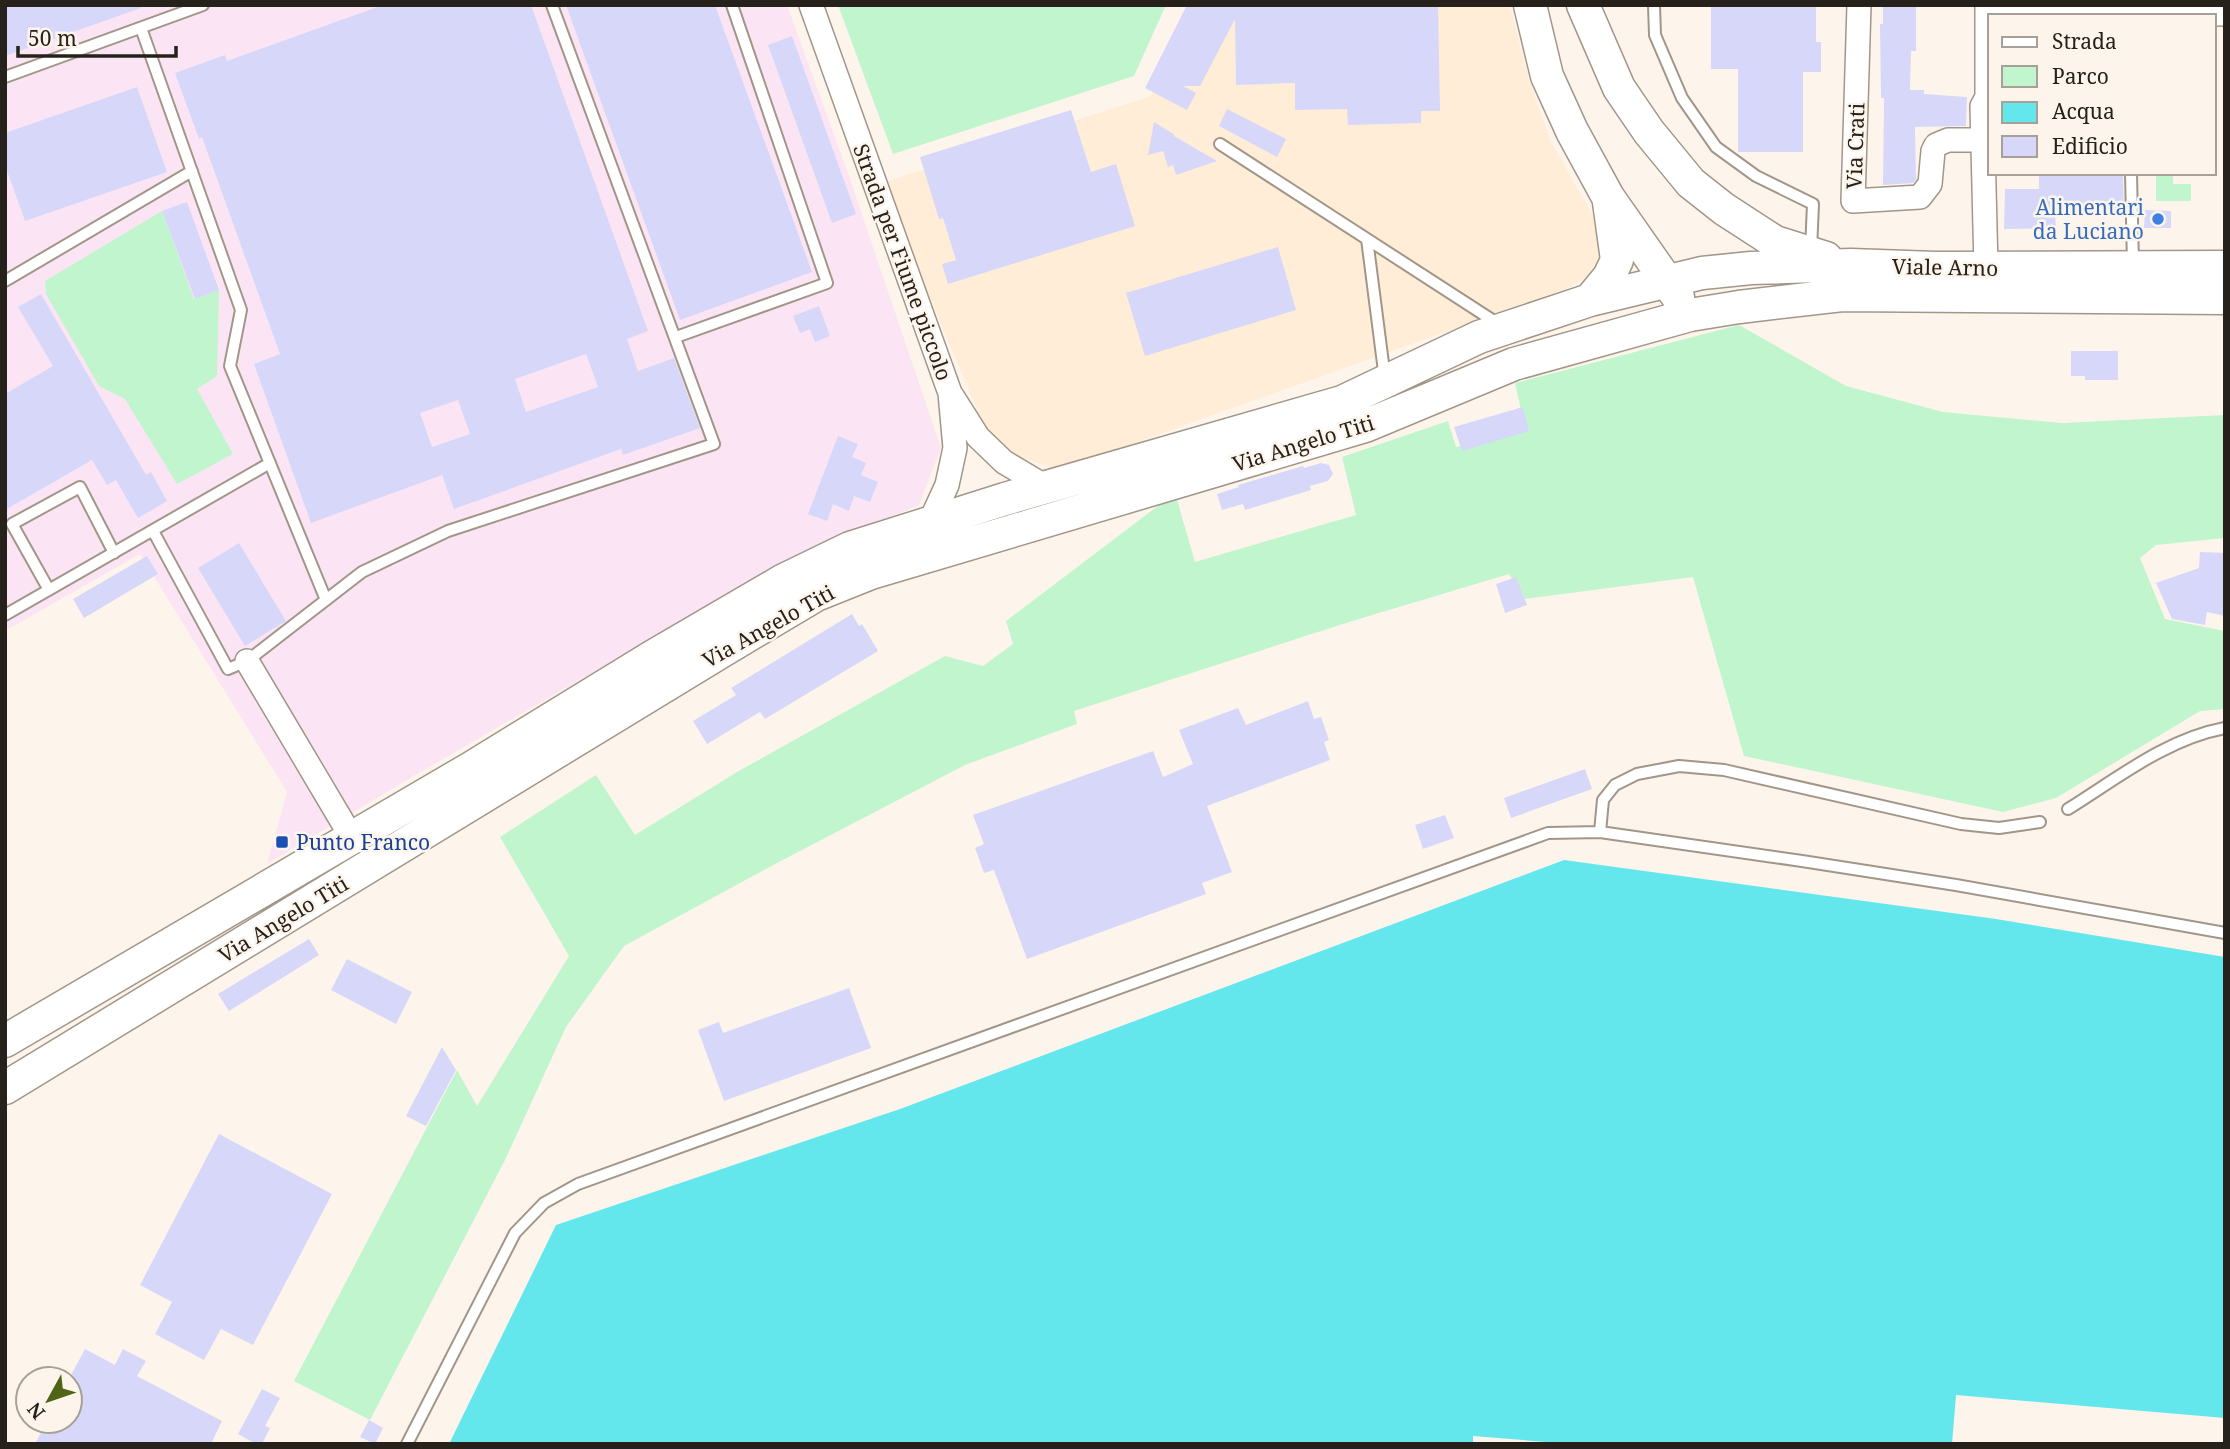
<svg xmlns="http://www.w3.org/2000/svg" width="2230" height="1449" viewBox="0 0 2230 1449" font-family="'Noto Serif',serif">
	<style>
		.built { fill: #ffedd7 }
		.industrial { fill: #fbe5f4 }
		.green { fill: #c1f5cd }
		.water { fill: #64e7ec }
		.building { fill: #d7d8f9; fill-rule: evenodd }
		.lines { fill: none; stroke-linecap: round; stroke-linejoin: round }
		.lane-casing { stroke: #a29688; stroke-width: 14 }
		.street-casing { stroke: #a29688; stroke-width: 26 }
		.secondary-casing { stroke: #a29688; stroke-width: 35 }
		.lane { stroke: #fff; stroke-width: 10 }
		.street { stroke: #fff; stroke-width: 23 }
		.secondary { stroke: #fff; stroke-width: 32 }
		.shop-dot { fill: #3f7fe0; stroke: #fdf5ec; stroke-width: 2.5 }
		.transit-dot { fill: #1a4fb4; stroke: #fdf5ec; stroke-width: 2.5 }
		.labels { text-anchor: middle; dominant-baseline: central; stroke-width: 5; stroke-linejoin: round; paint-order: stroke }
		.street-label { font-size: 21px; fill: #26211b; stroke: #fdf5ec }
		.shop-label { font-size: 21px; fill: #366cbe; stroke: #fdf5ec; text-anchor: end }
		.transit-label { font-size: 21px; fill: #164399; stroke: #fdf5ec; text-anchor: start }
	</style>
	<rect width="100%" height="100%" fill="#fdf5ec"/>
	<path class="built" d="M1192,5H1510L1529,80L1551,142L1603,233V251L1593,274L1566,289L1059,470L1013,455L985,429L882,183L1151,96Z"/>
	<path class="industrial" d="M5,5H787L848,173L941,448L919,505L813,550L664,631L412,777L267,864L287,792L140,554L5,631Z"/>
	<path class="green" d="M838,5H1166L1134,76L893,154Z
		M2156,173H2173V184H2191V201H2156Z
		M162,211L194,299L219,290L217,376L197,389L233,454L177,484L125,399L99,386L46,294L45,281Z
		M1739,325L1846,386L1943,412L2062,423L2225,415V538L2156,545L2140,558L2165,619L2225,631V709L2200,711L2056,798L2003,812L1744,756L1693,577L1524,599L1509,574L1349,622L1074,711L1077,724L965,765L777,863L624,946L566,1027L505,1160L370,1420L294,1381L457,1070L477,1106L569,956L500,837L596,775L635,835L737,772L945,656L983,666L1013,644L1006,621L1175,493L1195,562L1356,515L1342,457L1448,421L1456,447L1525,428L1515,383Z"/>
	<path class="water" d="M1564,860L1996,919L2225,957V1418L1956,1395L1952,1444H1570L1473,1436V1444H449L556,1225L900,1109Z"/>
	<path class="building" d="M5,5H140L141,8L5,56Z
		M383,5H531L648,331L627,339L638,371L674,358L700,428L623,455L621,449L454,509L442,475L311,523L254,364L280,354L202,137L199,139L175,73L225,55L227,61ZM586,354L598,387L526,412L515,379ZM458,400L470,434L432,447L420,413Z
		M566,5H715L812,272L680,320Z
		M1187,5H1438L1440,111H1421V123L1348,125L1347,109L1295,110V83L1236,85L1235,19L1200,86H1183L1196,93L1187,110L1145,88Z
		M1711,5H1816V42H1821V72H1803V152H1738V69H1711Z
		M1883,5H1916V51H1911L1910,90H1924V94L1967,97L1966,126L1915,127L1916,180L1913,183L1883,185L1884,98H1881L1880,24H1883Z
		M792,36L856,214L832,223L768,45Z
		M137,87L167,172L25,221L5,165V133Z
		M1227,109L1286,139L1277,157L1219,126Z
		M1071,110L1091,172L1116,164L1135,226L948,284L942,264L956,260L943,218L939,219L920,157Z
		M1154,122L1175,135L1174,136L1217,161L1176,175L1173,165L1168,167L1163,151L1148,155Z
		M2039,173H2123L2124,212H2072V216H2055L2056,228L2004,229L2005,189H2039Z
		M187,202L219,290L195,299L162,211Z
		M2145,210L2171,211V228H2144Z
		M1278,247L1296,310L1145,356L1126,293Z
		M41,294L146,475L151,472L167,501L138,518L116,480L107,485L92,460L5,510V394L53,366L18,307Z
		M819,306L830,336L815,342L810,329L800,333L793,316Z
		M2071,351H2118V380H2085V376H2071Z
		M1523,407L1529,431L1462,451L1454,427Z
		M838,436L858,444L852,457L866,463L861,475L878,482L870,502L854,496L849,511L833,504L827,521L808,514Z
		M1321,463L1329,465L1333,474L1328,481L1310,486L1311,490L1245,510L1243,504L1222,510L1217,494L1239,487L1238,485L1303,466L1304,468Z
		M239,543L286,621L245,646L198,568Z
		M2200,552L2225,553V616L2207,612L2205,625L2172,619L2156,583L2199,568Z
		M147,556L158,574L84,618L73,599Z
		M1516,577L1527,605L1505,613L1496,584Z
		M852,614L859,626L862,624L878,651L765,719L760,712L707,744L693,721L736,695L731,688Z
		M1308,701L1314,719L1321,717L1329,740L1324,742L1330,760L1207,806L1232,872L1202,883L1206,894L1027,959L994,870L984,873L975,848L984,844L973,815L1153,751L1163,777L1193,764L1179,730L1238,708L1246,725Z
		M1585,769L1592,789L1511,818L1504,798Z
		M1445,815L1454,838L1423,849L1415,825Z
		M309,939L319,955L229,1011L218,994Z
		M347,959L412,992L396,1024L331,990Z
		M849,988L871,1048L724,1101L698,1030L719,1022L723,1033Z
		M442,1047L456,1070L426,1126L406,1116Z
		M219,1134L332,1194L253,1345L221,1329L204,1360L155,1334L172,1302L140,1285Z
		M85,1349L115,1365L123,1349L146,1361L137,1376L222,1421L211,1444H35L47,1421H70V1377Z
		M262,1389L280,1398L265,1426L270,1428L262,1444H256L238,1434Z
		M369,1420L383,1428L375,1444L360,1437Z"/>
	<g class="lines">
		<g class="lane-casing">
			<path id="lane" d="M1654,5L1655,35L1682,98L1716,147L1756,176L1813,204L1811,250
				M141,28L241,310L230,366L326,600
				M5,77L203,5
				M1220,144L1500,325
				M2131,173L2133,265
				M1367,239L1385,379
				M5,281L192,171
				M676,337L827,283L732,5
				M153,531L228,669L247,661L362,572L448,531L714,444L552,5
				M49,590L12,524L80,487L114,553
				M5,615L270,463
				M2068,809C2118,778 2166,739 2225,728
				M1600,832L1603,800L1615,785L1637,774L1679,766L1724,770L1961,824L1999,828L2040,822
				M407,1444L515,1233L544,1203L578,1184L1548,833L1600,832L1802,861L1956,885L2225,933"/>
		</g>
		<g class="street-casing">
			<path id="street" d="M811,5L950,393L955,448L947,485L930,522
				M1859,5L1853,201L1920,197L1930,184L1933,151L1936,145L1948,140H1983
				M1987,11L2225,14
				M1986,268L1982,106L1987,97V5
				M952,396L978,437L1004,462L1046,487
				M247,661L352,838"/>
		</g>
		<g class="secondary-casing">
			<path id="secondary" d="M1530,5L1547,76L1572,131L1608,197L1678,297
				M1583,5L1619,88L1649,132L1691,183L1724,209L1775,242L1826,258
				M1590,300L1609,277L1617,260L1609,202
				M5,1041L471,768L652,657L782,581L850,548L1005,499L1342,402L1479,337L1590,300L1702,273L1751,268L1851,265L1935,268L2225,267
				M5,1088L722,651L816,595L871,573L1365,426L1514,364L1690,315L1739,307L1842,295L2225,298"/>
		</g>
		<use href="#lane" class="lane"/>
		<use href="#street" class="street"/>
		<use href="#secondary" class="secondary"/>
	</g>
	<circle class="shop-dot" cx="2158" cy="219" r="7"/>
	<rect class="transit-dot" x="275" y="835" width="14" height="14" rx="3.5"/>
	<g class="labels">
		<g class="street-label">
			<text transform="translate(1855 146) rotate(-88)">Via Crati</text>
			<text transform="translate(903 262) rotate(70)">Strada per Fiume piccolo</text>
			<text transform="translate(1945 267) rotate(1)">Viale Arno</text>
			<text transform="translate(1303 443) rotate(-17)">Via Angelo Titi</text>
			<text transform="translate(768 626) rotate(-29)">Via Angelo Titi</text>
			<text transform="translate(283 919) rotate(-31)">Via Angelo Titi</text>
		</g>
		<g class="shop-label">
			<text x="2144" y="207">Alimentari<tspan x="2144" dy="24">da Luciano</tspan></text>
		</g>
		<g class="transit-label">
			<text x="296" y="842">Punto Franco</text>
		</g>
	</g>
	<rect width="2230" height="1449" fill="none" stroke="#26211b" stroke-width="14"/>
	<rect x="1988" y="14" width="228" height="161" fill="#fdf5ec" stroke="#a7a098" stroke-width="2"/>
	<rect x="2002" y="37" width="35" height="10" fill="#ffffff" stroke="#a7a098" stroke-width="2"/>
	<text x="2052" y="49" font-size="21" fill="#26211b">Strada</text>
	<rect x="2002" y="66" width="35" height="21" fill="#c1f5cd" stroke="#a7a098" stroke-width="2"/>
	<text x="2052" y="84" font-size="21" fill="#26211b">Parco</text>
	<rect x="2002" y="102" width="35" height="21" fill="#64e7ec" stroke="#a7a098" stroke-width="2"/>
	<text x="2052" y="119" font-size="21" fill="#26211b">Acqua</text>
	<rect x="2002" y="136" width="35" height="21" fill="#d7d8f9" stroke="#a7a098" stroke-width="2"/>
	<text x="2052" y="154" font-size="21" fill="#26211b">Edificio</text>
	<g transform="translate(49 1400) rotate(230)"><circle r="33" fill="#fdf5ec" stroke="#a7a098" stroke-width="2"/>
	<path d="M0-5L12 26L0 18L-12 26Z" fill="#4d6514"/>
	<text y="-10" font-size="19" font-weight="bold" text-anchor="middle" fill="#26211b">N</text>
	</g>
	<path d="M18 46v10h158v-10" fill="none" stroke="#26211b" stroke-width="3.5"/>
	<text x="28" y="46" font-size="21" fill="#26211b" stroke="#fdf5ec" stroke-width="5" paint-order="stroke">50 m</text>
</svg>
